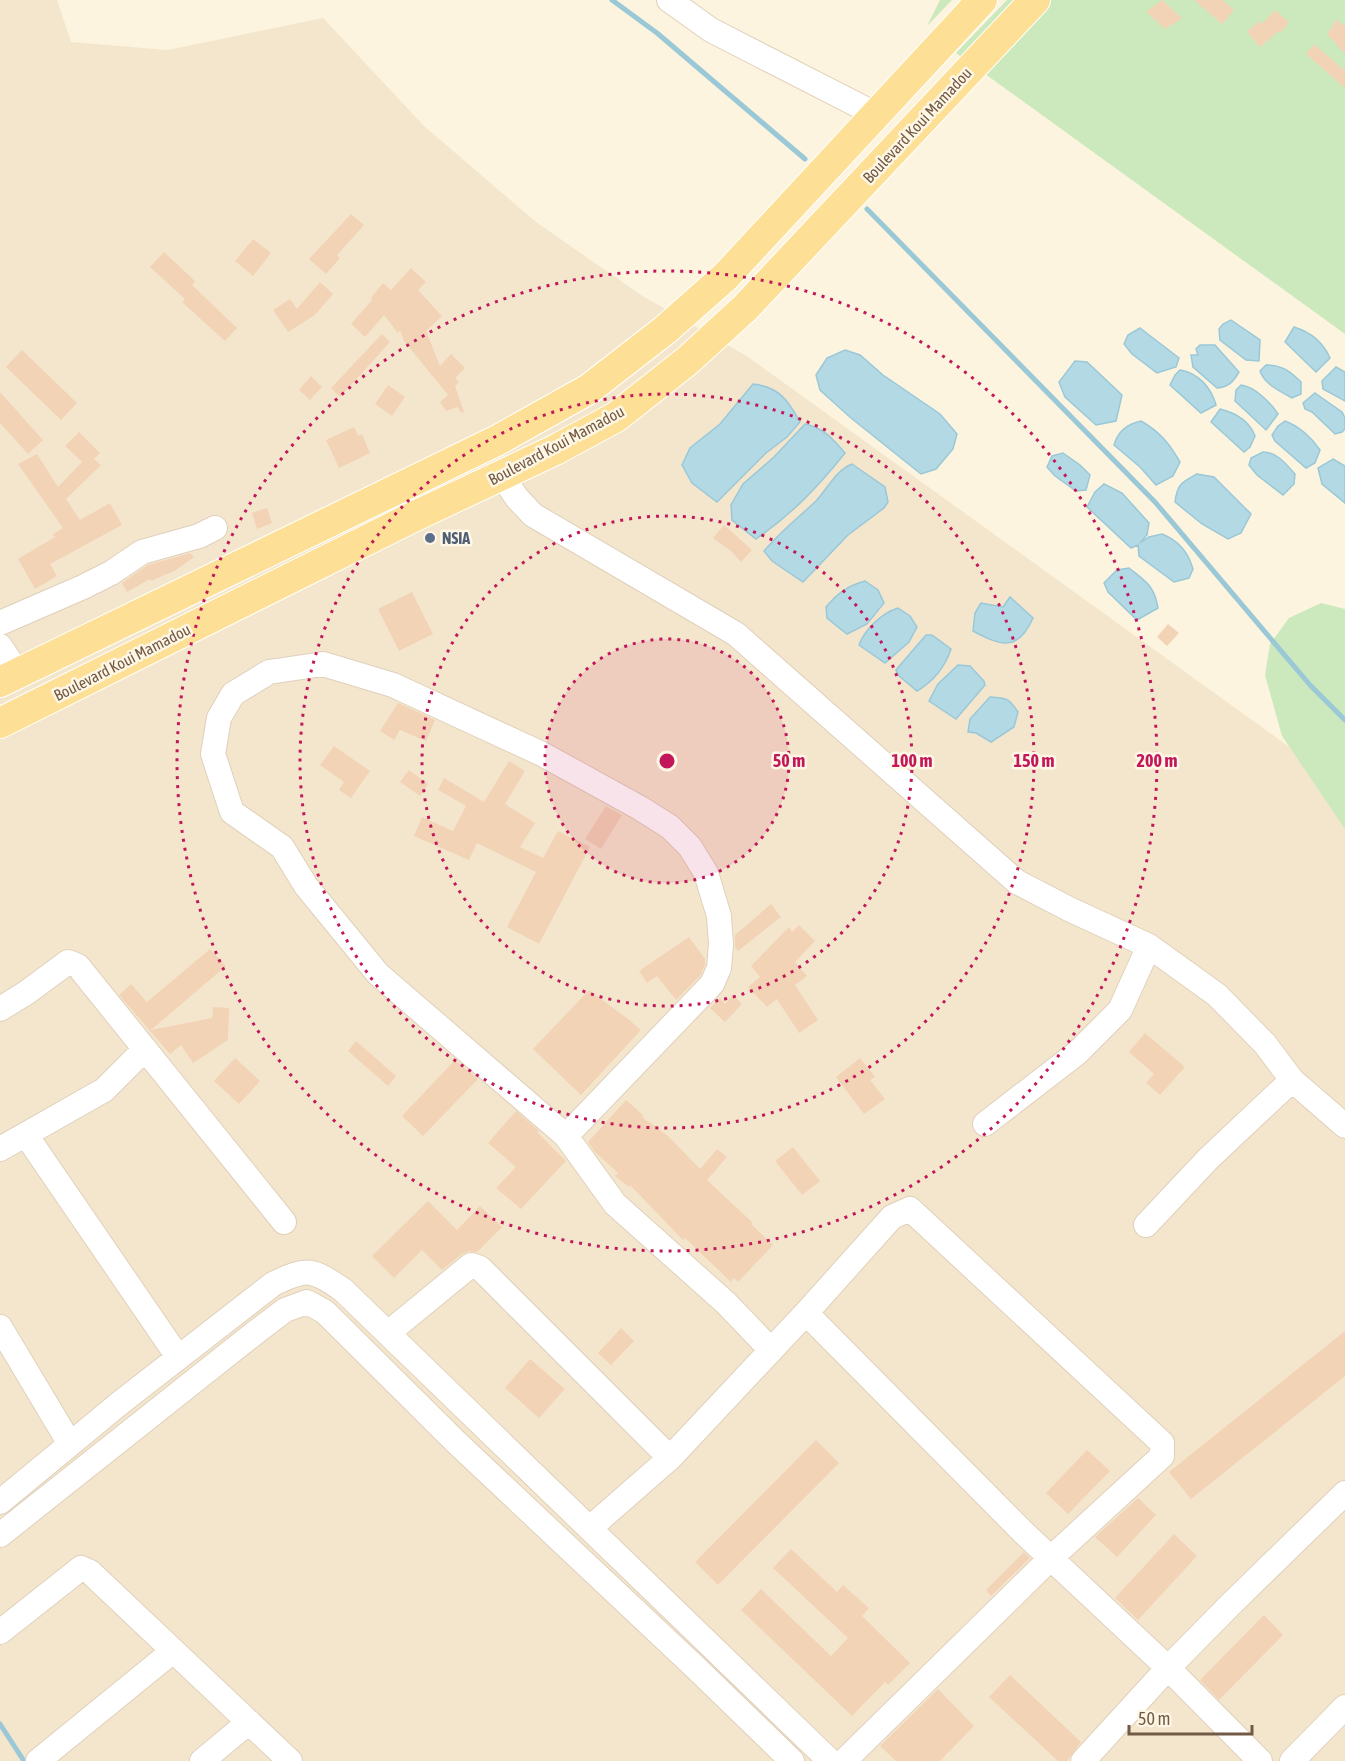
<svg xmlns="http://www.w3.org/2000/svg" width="1345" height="1761" viewBox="0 0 1345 1761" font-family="'Asap Condensed',sans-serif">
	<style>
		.residential { fill: #f4e6cd }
		.green { fill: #cbe9bd }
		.water { fill: #b3d9e5; stroke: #9ac8d7; stroke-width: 1.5 }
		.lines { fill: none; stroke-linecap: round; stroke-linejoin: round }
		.stream { stroke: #9ac8d7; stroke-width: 5 }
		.building { fill: #f2d3b6 }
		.minor-casing { stroke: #e0d0bb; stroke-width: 26 }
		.major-casing { stroke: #fff; stroke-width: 32 }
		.minor { stroke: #fff; stroke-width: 24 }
		.major { stroke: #fde095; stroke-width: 30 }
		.ring { fill: none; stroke: #c2185b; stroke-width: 3; stroke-dasharray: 3 6 }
		.service-dot { fill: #5c6f8a; stroke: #fff7e5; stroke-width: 2 }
		.labels { text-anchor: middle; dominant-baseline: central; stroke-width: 5; stroke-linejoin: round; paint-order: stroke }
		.street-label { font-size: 16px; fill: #725a46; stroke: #fff7e5 }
		.service-label { font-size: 16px; font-weight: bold; fill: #4e5e75; stroke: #fff7e5; text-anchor: start }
		.centre { fill: #c2185b; stroke: #fff7e5; stroke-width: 3 }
		.ring-label { font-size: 18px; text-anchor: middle; font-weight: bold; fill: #c2185b; stroke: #fff7e5; stroke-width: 5; stroke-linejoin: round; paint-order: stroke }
	</style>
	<rect width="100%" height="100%" fill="#fcf4de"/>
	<path class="residential" d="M0,0H57L71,42L168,50L323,18L424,126L536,222L641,295L748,357L1345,787V1761H0Z"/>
	<path class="green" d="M940,0H952L927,26Z
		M1007,0H1345V334L956,53Z
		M1321,603L1345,609V829L1282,736L1265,675L1270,644L1289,618Z"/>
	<path class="water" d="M1231,320L1260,340L1259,361L1246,360L1220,340L1219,329L1223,324Z
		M1294,327C1310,332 1323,342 1330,358L1316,372L1285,342Z
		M1140,328L1179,358L1176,367L1157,373L1132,354L1124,344L1128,335Z
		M1200,345H1215L1239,372C1233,382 1229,387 1217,388L1193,367L1191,355H1198L1196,349Z
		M845,350L860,355L883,375L940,414L957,434L953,449L936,469L921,474L851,418L820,390L816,375L827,358Z
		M1075,361L1087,362L1122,395L1116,421L1096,425L1065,397L1059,382Z
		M1266,365C1282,365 1290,371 1301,382V394L1292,398C1280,391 1265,385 1260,371Z
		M1336,367L1345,372V401L1323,389L1322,381Z
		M1180,370C1198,373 1211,387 1216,405L1201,413L1170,385L1175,375Z
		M753,384C779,387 788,400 800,422L787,437L766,453L717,502L692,483L682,465L690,448L720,424Z
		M1241,385C1255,387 1270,402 1278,414L1266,430L1235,401L1236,390Z
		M1315,393L1342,412L1345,418V429L1342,432L1335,434L1312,412L1305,409L1303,403Z
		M1220,409C1236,413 1249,420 1255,436L1250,447L1244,452L1211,422Z
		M1141,421C1160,432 1169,443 1180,462L1173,476L1156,485L1140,467L1114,445C1118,431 1127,424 1141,421Z
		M1285,421C1299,426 1312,438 1320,450L1315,463L1306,468L1275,441L1272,435L1278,426Z
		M805,424C824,428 833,439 845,453C818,487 792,514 756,539L732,520L731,505L743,484L774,457Z
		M1263,452C1277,452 1286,464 1295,474L1294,484L1283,495L1257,475L1249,465L1251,458Z
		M1063,453L1080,465L1090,475L1086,490L1076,491L1055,476L1047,467L1052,456Z
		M1333,459L1345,466V503L1322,484L1318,468Z
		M852,464L885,487L888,502L884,508L848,535L803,582L772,561L764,551C780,532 798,518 816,501C828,488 835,471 852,464Z
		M1197,474L1214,477L1251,514L1241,533L1228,539L1202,524L1175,502C1177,484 1182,482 1197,474Z
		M1104,484L1122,493L1149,523L1147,535L1140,543L1149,537L1162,534C1179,541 1188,552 1193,569L1189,578L1174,582L1139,556L1138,545L1131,548L1087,507L1095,492Z
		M1129,568C1146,582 1154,585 1158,608L1137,620L1108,592L1104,583L1117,570Z
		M865,581L878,590L884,603L867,624L847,634L827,618L826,607C838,593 847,586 865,581Z
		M1010,597L1033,618C1018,652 1001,646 973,631L975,613L981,603L1003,607Z
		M898,608L910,616L917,627L909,642L885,663L859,645C865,629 882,613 898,608Z
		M926,635H932L951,649C945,667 934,681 917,691L898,675L896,670Z
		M958,665L970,666L984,681L985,685L956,719L929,701L938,684Z
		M990,697C1006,698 1009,698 1018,712L1014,727L991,742L976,733L968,732L970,719Z"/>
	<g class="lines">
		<path class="stream" d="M612,0L657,33L805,159
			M867,209L1155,502L1310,685L1345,720
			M0,1724L24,1761"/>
	</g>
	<path class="building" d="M1162,0L1182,18L1165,29L1146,12Z
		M1194,0H1222L1234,10L1222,24Z
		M1275,10L1289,22L1281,32L1279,31L1260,47L1247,32L1259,21L1262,24Z
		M1336,20L1345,26V54L1327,34Z
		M1314,44L1345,71V88L1306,54Z
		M351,214L364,225L337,255L340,258L326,274L309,259Z
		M253,239L271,253L253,276L235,261Z
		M164,252L195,281L192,285L237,328L225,341L182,302L185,299L150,267Z
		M411,268L426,282L418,290L442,316L426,331L440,366L451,354L465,368L455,378L459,382L455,386L464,412L462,413L457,407L446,411L440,402L448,395L404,341L400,330L398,333L384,315L365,337L351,324L372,300L371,298L383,283L391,290Z
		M320,282L333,294L315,315L288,332L273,310L290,299L297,309Z
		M382,334L390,342L340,397L331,388Z
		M22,350L77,403L61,420L6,367Z
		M311,376L322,387L310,400L299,390Z
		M388,385L405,397L392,416L375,404Z
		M0,392L43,440L28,454L0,423Z
		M354,427L358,436L362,434L370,453L339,468L326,440Z
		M79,432L100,453L94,459L101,465L66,499L80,520L110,503L122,525L50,564L57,576L35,589L18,559L55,537L53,534L63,528L18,464L37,454L58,487L82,462L65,446Z
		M267,508L272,523L257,529L252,513Z
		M724,525L752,550L741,562L731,551L713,538Z
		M190,553L194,557L176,570L151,581L150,579L127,592L122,583L148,565Z
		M412,592L433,634L399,651L378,609Z
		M1168,624L1179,633L1167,646L1157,637Z
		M398,703L435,720L426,741L400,730L394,740L380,731Z
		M334,746L370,771L351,798L339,790L344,782L320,765Z
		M509,761L525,771L505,804L535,823L520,847L543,858L558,831L590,847L539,944L507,927L536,872L477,843L469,860L414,836L422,817L453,831L466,806L438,790L444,778L484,802Z
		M409,770L428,784L420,796L400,782Z
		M606,806L622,815L601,849L585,839Z
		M771,904L781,917L738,951L735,947V935Z
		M799,925L815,941L795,962L807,976L795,985L818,1020L799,1033L777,999L767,1007L748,987L760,977L751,966L789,927L792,932Z
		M689,937L705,959V964L700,976L676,1000L657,976L647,983L639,971Z
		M210,949L226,966L151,1030L212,1018L213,1007L229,1008L228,1040L193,1063L181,1045L170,1054L119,995L131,984L147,1002Z
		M589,990L628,1019L641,1030L581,1095L533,1049Z
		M733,995L742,1004L725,1022L710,1008L720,998L725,1004Z
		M1145,1033L1185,1067L1160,1095L1146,1083L1154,1074L1129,1052Z
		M356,1041L396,1076L388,1086L348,1051Z
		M235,1058L260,1081L239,1104L214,1081Z
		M860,1058L875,1077L870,1080L885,1099L864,1114L836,1077Z
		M455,1060L478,1079L423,1136L402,1116Z
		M626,1100L643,1115L642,1117L668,1136L700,1169L717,1149L727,1157L707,1180L753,1223L751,1224L773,1245L738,1282L734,1278L731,1282L685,1238L683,1240L630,1185L629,1187L615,1176L618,1173L595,1152L588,1142Z
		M516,1111L539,1131L537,1132L566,1161L521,1209L496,1188L516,1167L488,1143Z
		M793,1147L820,1181L802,1195L775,1161Z
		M428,1201L457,1230L480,1206L502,1227L477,1252L469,1251L462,1254L442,1270L422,1250L394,1278L372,1256Z
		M621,1328L634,1341L611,1365L598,1353Z
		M1345,1331V1376L1191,1499L1169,1472Z
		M530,1359L565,1389L539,1418L505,1388Z
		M816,1440L839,1463L718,1585L695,1562Z
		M1087,1450L1110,1471L1068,1514L1046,1493Z
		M1138,1498L1156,1515L1117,1557L1095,1537Z
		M1174,1534L1197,1556L1138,1620L1115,1598Z
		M791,1549L837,1592L843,1585L869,1608L862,1616L910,1663L888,1685L885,1682L852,1716L741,1610L761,1589L831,1656L848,1638L773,1568Z
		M1024,1552L1030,1558L991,1596L986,1590Z
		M1264,1615L1283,1635L1219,1700L1200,1680Z
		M1010,1675L1081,1742L1067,1761H1058L989,1697Z
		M938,1689L974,1726L940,1761H896L880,1746Z"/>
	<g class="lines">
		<g class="minor-casing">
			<path id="minor" d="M669,0L711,30L875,114
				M502,476L517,498L533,515L736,634L1017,882L1069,909L1149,946L1217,995L1265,1044L1292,1080L1345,1126
				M0,623L83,587L111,573L142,552L199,536L215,528
				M0,646L18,673
				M0,1009L26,993L68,962L78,966L284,1222
				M985,1124L1077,1053L1120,1010L1149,946
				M26,1135L178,1357
				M566,1136L712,984L719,968L721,944L719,916L706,873L690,847L670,827L640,808L542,754L393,685L323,664L269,672L233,694L219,718L213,754L232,812L282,847L306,886L378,974L566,1136L615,1204L726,1303L770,1349
				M0,1149L104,1090L145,1049
				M1146,1225L1208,1159L1292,1080
				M806,1313L892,1217L910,1209L1162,1443V1456L1051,1558L844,1761
				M0,1327L70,1444
				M388,1333L471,1265L480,1268L670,1458
				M0,1502L120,1403L273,1284C308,1267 312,1269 343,1290L830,1761
				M590,1528L670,1458L806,1313L1024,1533L1168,1668L1260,1761
				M0,1535L256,1332L285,1310L307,1302L325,1312L457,1443L695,1667L792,1761
				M0,1632L81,1568L90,1572L290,1761
				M38,1761L173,1651
				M202,1761L249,1722
				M1083,1761L1168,1668L1229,1606L1345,1493
				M1292,1761L1345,1707"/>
		</g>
		<g class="major-casing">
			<path id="major" d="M0,682L498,440L589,389L665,330L726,276L982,0
				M0,723L413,517L555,450L616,417L687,361L745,308L1035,0"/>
		</g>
		<use href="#minor" class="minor"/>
		<use href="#major" class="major"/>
	</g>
	<circle cx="667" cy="761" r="122" fill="#c2185b" fill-opacity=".12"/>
	<g class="ring">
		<circle cx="667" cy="761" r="122"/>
		<circle cx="667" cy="761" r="245"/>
		<circle cx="667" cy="761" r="367"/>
		<circle cx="667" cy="761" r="490"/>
	</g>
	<circle class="service-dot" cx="430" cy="538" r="6"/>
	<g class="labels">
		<g class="street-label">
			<text transform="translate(917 125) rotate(-47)">Boulevard Koui Mamadou</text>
			<text transform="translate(556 445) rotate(-28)">Boulevard Koui Mamadou</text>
			<text transform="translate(122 662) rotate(-27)">Boulevard Koui Mamadou</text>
		</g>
		<g class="service-label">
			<text x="442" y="538">NSIA</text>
		</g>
	</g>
	<circle cx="667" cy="761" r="9" class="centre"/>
	<g class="ring-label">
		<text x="789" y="767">50 m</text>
		<text x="912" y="767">100 m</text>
		<text x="1034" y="767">150 m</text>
		<text x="1157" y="767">200 m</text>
	</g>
	<path d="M1129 1725v9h123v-9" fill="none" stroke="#725a46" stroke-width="3"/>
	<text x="1138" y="1725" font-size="18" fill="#725a46" stroke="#fff7e5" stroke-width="4.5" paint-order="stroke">50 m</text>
</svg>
